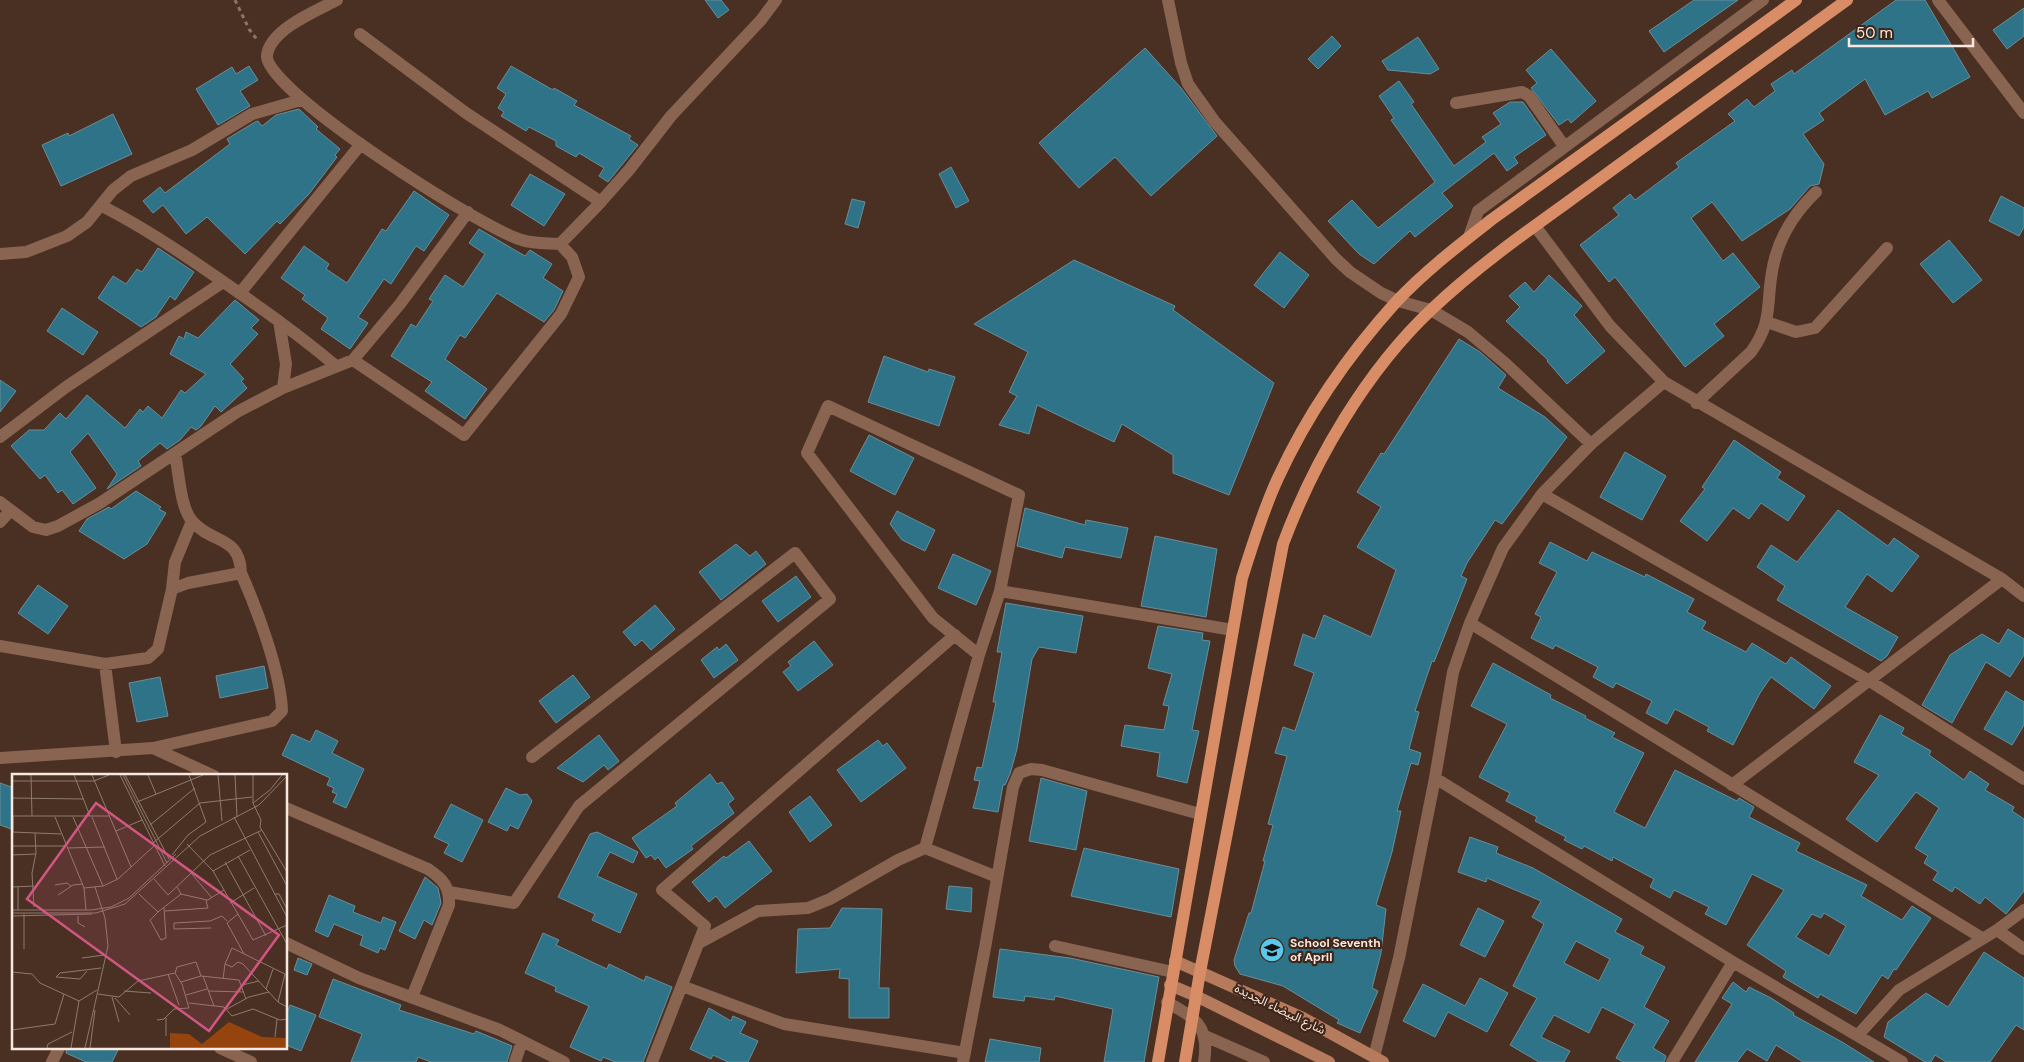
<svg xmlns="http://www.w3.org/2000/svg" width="2024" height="1062" viewBox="0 0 2024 1062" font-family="'DM Sans','Noto Sans Arabic',sans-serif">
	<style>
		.building { fill: #2f7388; stroke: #6a8d99; fill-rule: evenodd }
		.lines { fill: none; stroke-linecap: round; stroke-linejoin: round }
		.path { stroke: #8b7569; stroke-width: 3; stroke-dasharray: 4 4; stroke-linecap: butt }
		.street { stroke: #896451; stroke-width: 12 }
		.secondary { stroke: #b67b5d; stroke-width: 12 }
		.primary { stroke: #d98d66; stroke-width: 12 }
		.labels { text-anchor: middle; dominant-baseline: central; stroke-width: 4.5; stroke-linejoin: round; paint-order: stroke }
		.poi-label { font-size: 12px; font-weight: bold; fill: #f9e8e0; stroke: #3f2619; text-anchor: start }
		.street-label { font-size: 12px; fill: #f9e8e0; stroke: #3f2619 }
		.inset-road { fill: none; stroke: #8f7a6f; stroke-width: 1 }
		.view { fill: #d25683; fill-opacity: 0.15; stroke: #d25683; stroke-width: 2.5 }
		.inset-edge { fill: none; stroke: #f9e8e0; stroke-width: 2.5 }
	</style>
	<rect width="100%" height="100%" fill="#493023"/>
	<path class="building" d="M705,0H721L729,10L718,18Z
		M1694,0H1738L1664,52L1649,31Z
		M1896,0H1925L1970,77L1932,98L1928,91L1885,115L1865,79L1819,113L1824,120L1803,134L1824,164L1819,184L1810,186L1790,209L1742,241L1712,202L1691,218L1723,261L1733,253L1760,287L1714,324L1724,336L1685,367L1615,277L1609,282L1580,245L1619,215L1613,208L1630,194L1635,200L1679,167L1676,163L1735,121L1728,114L1747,99L1754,107L1775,91L1771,84L1792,70L1794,74Z
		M2024,8V36L2007,49L1993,30Z
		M1332,36L1341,46L1318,69L1308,59Z
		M1418,37L1439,69L1430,74L1388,70L1382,61Z
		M1145,48L1181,88L1217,136L1151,196L1115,157L1079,188L1039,143Z
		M1551,49L1596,101L1571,123L1568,119L1559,125L1531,88L1537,83L1526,70Z
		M249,66L258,80L240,91L250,106L218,125L196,89L232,67L236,74Z
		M511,66L553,90L554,88L577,101L574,105L631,136L629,139L638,145L608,182L599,176L604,168L579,153L576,157L556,146V141L529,127L526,131L501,116L504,112L498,108L506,94L497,88Z
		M1399,81L1414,102L1411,104L1454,166L1486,142L1482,137L1501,124L1493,113L1510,102H1523L1546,135L1514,157L1518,163L1507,171L1494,153L1442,193L1453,206L1415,237L1410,231L1374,264L1359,254L1328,221L1352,200L1378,228L1435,182L1391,120L1394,118L1379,96Z
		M299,109L318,127L316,129L340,149L335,155L337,157L309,194L280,224L277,221L245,254L207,217L186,234L163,205L153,213L143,201L160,187L165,193L230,144L227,139L255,122L258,121L262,126L276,115Z
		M113,114L132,154L61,186L42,145L68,133L69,136Z
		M951,167L969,201L956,208L939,174Z
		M530,174L565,194L544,226L511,205Z
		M414,191L449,215L424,251L416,246L391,284L384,279L358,317L368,323L350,349L321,329L328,318L302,299L305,295L281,278L304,246L329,264L326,269L347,283L382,229L386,231Z
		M2001,196L2024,208V227L2019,236L1989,221Z
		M852,199L865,202L858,228L845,224Z
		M479,229L525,256L530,250L552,264L543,278L563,291L554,310L544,322L497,293L465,338L460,335L445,359L487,389L465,419L425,391L432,382L391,356L411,324L416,327L433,301L429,299L445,275L463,287L485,254L469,243Z
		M1949,240L1982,280L1953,303L1920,264Z
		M158,248L194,272L175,300L170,296L156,317L141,327L98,298L113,276L126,284L137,269L142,272Z
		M1280,252L1309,275L1284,308L1254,285Z
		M1074,260L1175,306L1173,310L1274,383L1229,495L1173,473V455L1122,424L1114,442L1037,405L1029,434L999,425L1017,396L1009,392L1028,352L974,324Z
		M1549,275L1582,306L1574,315L1605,351L1567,384L1547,361L1548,360L1506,321L1520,307L1509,296L1525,282L1534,292Z
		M235,300L259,320L251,328L258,334L230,364L244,379L241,381L247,388L221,412L215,406L201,426L196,430L191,427L180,440L167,449L160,443L138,461L141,466L107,489L117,474L88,433L70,452L96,488L73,504L62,490L58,493L45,475L40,479L11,446L29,430H44L60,413L66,419L87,395L125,428L140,409L143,412L148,406L162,418L181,390L185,393L206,374L170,354L179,336L184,339L186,332L198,338Z
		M62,308L98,332L83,355L47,331Z
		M1459,339L1480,352L1506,375L1498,388L1545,417L1567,437L1502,524L1495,520L1467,563L1461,576L1467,579L1434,662L1432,661L1415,711L1419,712L1409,749L1421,753L1418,765L1411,763L1397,811H1401L1392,852L1376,905L1386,909L1381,953L1372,988L1378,991L1360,1033L1337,1023L1339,1020L1283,986L1240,974L1235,966L1234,960L1249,913H1251L1265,861H1263L1273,825L1268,824L1287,756L1275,753L1283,727L1295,731L1314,673L1294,665L1303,634L1315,639L1324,615L1371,637L1396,570L1357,547L1381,507L1357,492L1381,453L1384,454Z
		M884,356L928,372L929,369L955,377L939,426L868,402Z
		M0,380L16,391L0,412Z
		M869,435L914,458L895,495L850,471Z
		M1734,440L1781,472L1777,478L1805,496L1788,521L1761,503L1749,519L1733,508L1707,541L1680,521L1705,489L1702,487Z
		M1625,452L1666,476L1642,520L1600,497Z
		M136,491L161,507L159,509L166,513L147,544L124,559L79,531L87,519L109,507L111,509Z
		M1025,508L1085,525L1086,520L1128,528L1121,558L1065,547L1062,558L1017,546Z
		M1838,510L1888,546L1894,538L1919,556L1892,592L1867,574L1845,607L1898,637L1887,656L1881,661L1777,600L1785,586L1757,567L1771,545L1797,562Z
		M897,511L935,530L925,551L902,540L890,524Z
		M1155,536L1217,549L1206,617L1141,606Z
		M1550,542L1587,561L1592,552L1645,577L1646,574L1694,599L1687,612L1706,622L1702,629L1746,652L1752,643L1786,664L1791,657L1831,686L1814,709L1771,677L1760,693L1733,745L1707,731L1709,727L1675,709L1667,724L1646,713L1652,701L1616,683L1613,688L1593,677L1598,667L1555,645L1553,649L1531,638L1541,617L1535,614L1557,572L1539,563Z
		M736,544L750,556L756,551L766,564L721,600L699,572Z
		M953,554L991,571L976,605L938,588Z
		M796,576L811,597L778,622L762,601Z
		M38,585L68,606L48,634L18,613Z
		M1006,603L1083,616L1076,653L1039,647L1032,659L1017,749L1010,774L1005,785H1003L998,812L973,808L980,781L974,780L977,767L982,768L996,702H993L1002,652H997Z
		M655,605L675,629L651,650L642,640L635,646L623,632Z
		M1158,626L1203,633L1202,640L1210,641L1192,730L1199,731L1187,783L1157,776L1160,753L1121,746L1125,725L1164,730L1169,706L1163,705L1172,674L1148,668Z
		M2008,629L2024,639V655L2010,677L1986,662L1952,723L1922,705L1950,655L1982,634L1999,644Z
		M814,641L833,665L798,691L783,672L791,666L788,662Z
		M726,644L738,660L714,678L701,660L717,647L719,650Z
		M1493,663L1551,695L1550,698L1586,716L1585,718L1615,733L1612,737L1644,753L1614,812L1645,828L1675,770L1737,801L1739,798L1754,807L1749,817L1800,843L1796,851L1867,885L1861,896L1902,920L1912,906L1931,918L1896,970L1894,969L1888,979L1882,975L1856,1014L1820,994L1818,998L1783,977L1786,971L1747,945L1784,890L1752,874L1726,925L1705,914L1709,907L1674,890L1670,898L1650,887L1654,879L1613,857L1612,861L1584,846L1582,849L1564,840L1566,837L1535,821L1537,817L1506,801L1510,793L1479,777L1507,724L1471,706ZM1824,913L1846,926L1829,956L1796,937L1812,914L1821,918Z
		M264,666L268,688L220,698L216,676Z
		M573,675L590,697L556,723L539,701Z
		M160,677L168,716L137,722L129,683Z
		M2006,691L2024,702V725L2012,745L1984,729Z
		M1880,715L1904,728L1901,734L1931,751L1929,755L1964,780L1970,771L1989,784L1985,790L2014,807L2012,811L2024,819V891L2006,914L1985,897L1980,904L1955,887L1952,892L1933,880L1938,872L1924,863L1928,856L1915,848L1939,808L1916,792L1877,842L1846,819L1879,775L1854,762Z
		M316,730L338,741L332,753L364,769L346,808L333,802L337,794L332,792L334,788L327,785L330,778L282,755L292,734L310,742Z
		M599,735L619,761L608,770L604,765L583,782L557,768Z
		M878,740L883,746L887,743L906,768L861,802L837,770Z
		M710,774L717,784L722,782L734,799L728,804L734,813L691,846L693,849L666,868L658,857L655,860L651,855L646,858L632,838L677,806L675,803Z
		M1041,778L1087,791L1076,850L1029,841Z
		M0,783L14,788V830L0,825Z
		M506,788L520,795L527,794L532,801L518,829L510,825L507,831L488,822Z
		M810,796L832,825L810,842L789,812Z
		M451,804L483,820L462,862L444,853L449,844L434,837Z
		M597,832L638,852L633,863L610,852L597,876L637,894L620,933L592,920L595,914L558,897L590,834Z
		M1470,837L1498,847L1496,853L1533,868L1622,919L1615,932L1644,947L1640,954L1665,967L1644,1007L1669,1021L1653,1048L1666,1056L1664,1062H1623L1616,1058L1635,1024L1602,1007L1589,1033L1554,1015L1541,1037L1570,1051L1564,1062H1539L1510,1045L1537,998L1513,986L1544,924L1532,917L1541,901L1487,878L1486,882L1458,872ZM1576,941L1610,959L1599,981L1564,963Z
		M749,841L772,871L725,908L716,896L709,902L692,882L724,856L726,858Z
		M1084,848L1179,869L1171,917L1071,896Z
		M425,877L438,888L441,903L432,925L424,920L415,939L399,931Z
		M949,886L972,888L971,912L946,909Z
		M329,895L355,906L353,912L381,923L383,917L396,922L385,950L380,948L378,953L360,945L363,936L334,924L328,937L315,931Z
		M842,908L882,909L879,988H889V1018H849V979L839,978L840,969L796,973L798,929L830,928Z
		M1478,908L1504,921L1485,957L1460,945Z
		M543,933L559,940L556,945L607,969L609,964L644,981L646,976L672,987L643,1062H615L603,1057L601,1061L570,1047L589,1006L555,991L556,987L525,973Z
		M1000,949L1070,958L1159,977L1144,1062H1104L1113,1009L1055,996L1054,1000L1025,996L1024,1001L993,997Z
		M1984,952L2024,978V1030L2016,1025L1990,1062H1946L1935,1055L1931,1062H1925L1884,1037L1888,1022L1926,993L1948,1007Z
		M298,958L312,964L307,975L294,970Z
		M1480,978L1508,993L1487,1032L1448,1012L1435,1037L1403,1021L1423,984L1465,1006Z
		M333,979L401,1005L399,1010L474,1034L476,1031L512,1046L507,1062H431L418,1057L416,1062H351L362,1034L319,1017Z
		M1733,982L1746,992L1749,987L1771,998L1794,1013L1793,1015L1842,1042L1874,1062H1803L1776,1045L1767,1061L1747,1049L1737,1062H1695L1732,1004L1722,998Z
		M290,1005L316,1015L301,1051L286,1045V1014Z
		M709,1008L731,1021L733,1016L746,1022L740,1033L758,1041L748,1062H728L713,1055L711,1059L690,1049Z
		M990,1039L1041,1048L1039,1062H985Z
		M67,1048H119L112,1062H86L66,1053Z"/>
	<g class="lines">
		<path class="path" d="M235,0L249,29L258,41"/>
		<path class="street" d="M337,0C316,11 271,29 267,55C262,89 484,230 522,240C534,244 547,243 560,244L572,257L579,277L561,314L464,435L353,360
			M1168,0L1181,63L1188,84L1215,122L1336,259L1350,272L1381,293L1398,301L1431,310L1468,332L1505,363L1591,444
			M1938,0L2024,113
			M360,34L466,113L601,202
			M1456,103L1522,92L1529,96L1564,146
			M102,206C149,230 192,260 235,290C270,314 304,339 336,366
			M1535,226L1610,326L1664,382L2002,579L2024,596
			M1469,237L1478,211L1763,0
			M560,244L597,206L629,170L671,116L761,20L776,0
			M0,254L26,252L67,236L87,222L113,190L131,176L192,150L252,114L301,100
			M240,293L361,144
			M279,321L286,364L283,388
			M1767,322L1796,332L1815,328L1887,248
			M1696,403L1751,352C1773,321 1766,306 1772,272C1777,240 1793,214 1816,192
			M0,437L66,387L223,282
			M175,454C179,472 180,507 192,521C211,544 240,535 241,573
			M1542,494L1868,680L2024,779
			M0,502L33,527L46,530L58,526L100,503L237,412L283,388L353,360L400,304L468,212
			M0,522L10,511
			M172,589L175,562L192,521
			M1470,623L1982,938
			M0,646L105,664L148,658L158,649L172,589L188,583L241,573C257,609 281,673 282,711L272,721L153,748L0,758
			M979,655L933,618L807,453L828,406L1019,495L1000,591
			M105,664L116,752
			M153,748L214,776
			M1435,778L1733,962L1902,1062
			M1732,785L2002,579
			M286,808L428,869C443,879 450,887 449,905L412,997
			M997,877L925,848L979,655L1000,591L1233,630
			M449,892L514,903L579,806L830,599L795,553L532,757
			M1997,930L2024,949
			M286,943L359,978L500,1030L564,1062
			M699,943L758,911L808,908L830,899L898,860L925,848
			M1055,946L1173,972
			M682,986L784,1024L965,1053
			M1167,1002C1195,1018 1210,1026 1204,1062
			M1858,1035L1899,990L1997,930L2024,910
			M1205,1036L1264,1062
			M220,1048L251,1062
			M1374,1057L1399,958L1435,778L1453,672L1470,623L1503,548L1542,494L1591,444L1664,382
			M52,1062L59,1048
			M515,1062L522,1041
			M652,1062L705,926L662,890L955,635
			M963,1062L985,948L1013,787L1019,773L1031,769L1042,770L1200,814
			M1672,1062L1733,962"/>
		<path class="secondary" d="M1175,961L1303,1018L1383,1062
			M1170,985L1196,996L1329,1062"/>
		<path class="primary" d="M1158,1062L1242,578C1253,544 1263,510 1278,478C1307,415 1349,354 1396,302C1424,272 1459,245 1491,220L1796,0
			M1185,1062L1200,972L1283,544C1314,461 1366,371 1432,309C1488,256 1554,213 1616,167C1693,112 1770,56 1847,0"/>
	</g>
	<defs>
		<g id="school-disc" transform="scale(1.25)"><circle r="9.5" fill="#5cc7e8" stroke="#3f2619"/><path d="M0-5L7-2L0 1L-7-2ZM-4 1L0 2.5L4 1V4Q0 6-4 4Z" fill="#111"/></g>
	</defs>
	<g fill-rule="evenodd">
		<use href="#school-disc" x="1272" y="950"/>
	</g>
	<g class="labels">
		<g class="poi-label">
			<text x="1290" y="943">School Seventh<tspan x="1290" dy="14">of April</tspan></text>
		</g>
		<g class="street-label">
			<text transform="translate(1280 1009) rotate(26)">شارع البيضاء الجديدة</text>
		</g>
	</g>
	<g transform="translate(12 774)">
		<rect width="275" height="275" fill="#493023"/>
		<path d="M217,248L250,263L275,264V274H158V259L177,260L190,270Z" fill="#95440d"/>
		<path class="inset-road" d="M19,1L20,42M62,1L78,42M80,1L119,93M108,1L153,92M111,1L155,89M113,1L157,85M136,1L144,20M206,1L210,47M223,1L225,43M241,1V29L249,46L248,53L275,98M0,7H82L97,1M0,24L72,25M125,28L191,1M241,29L258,16L270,1M0,42H98M43,43L72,114L74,136M61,43L91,112M80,43L105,105M222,43L275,143M138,51L183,14M104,57L130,46M0,58L49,60M1,58V42M246,58L275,112M141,69L188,29L240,23M175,70L201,97L241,166L275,151M0,72H54M55,74L93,73M0,81L24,80M160,81L176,61L194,48L177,1M226,82L275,170M213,88L254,162M201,97L238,76M179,99L200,124M142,105L156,121L198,81L250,56M43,111L55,109L59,112M0,113L22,112M72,114L91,112L106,105L142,72M127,120L146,138L169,120L165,113M169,120L195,126M262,120H267L275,135M46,121L61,111L71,110M218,129L242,114M22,133L20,99L24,79L23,59M0,136H79L99,133L117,124L164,80M6,136V113M153,137L196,134L194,127L212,116M146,138L138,146L149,166L154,164L152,134M0,139H84L113,130L188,62L247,31L275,2M226,140L215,149L232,180M0,142L80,140M66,142V149L73,153M199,154L162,155V149L198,147L210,142L215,147M12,175V140M70,184L92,181M0,198L20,200L28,209L67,227M163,199L165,193L184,188L189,202M156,200L167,231M275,201L220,174L213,190L220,193L226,188L231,190L266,228L275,233M191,202L202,232M44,203L48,199L89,194M44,203L68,205L75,197M211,205L213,190M169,208L189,202L227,206L234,225M230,211L247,207M254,215L261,195M112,217L139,219M196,217L232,218M86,220L107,223L126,207L163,199M174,221L195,215M100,223L107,248M103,224L118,241M266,228L273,200M177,229L212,233L220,242L241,235L268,246L275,245M215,235L237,223L257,218M154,244V262M145,246L152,245L162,235L177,234L170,210L163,199M0,256L43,250L52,220M263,263L265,245M35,274L36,270L60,258M59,274L67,227L85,216M73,274L96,172L93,144L83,113M78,274L83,236"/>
		<path class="view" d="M84,29L267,161L197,257L15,125Z"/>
		<rect width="275" height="275" class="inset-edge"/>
	</g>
	<path d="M1849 38v8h124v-8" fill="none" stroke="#f9e8e0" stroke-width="2.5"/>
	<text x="1856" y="38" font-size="15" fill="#f9e8e0" stroke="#3f2619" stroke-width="4" paint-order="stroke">50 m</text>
</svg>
